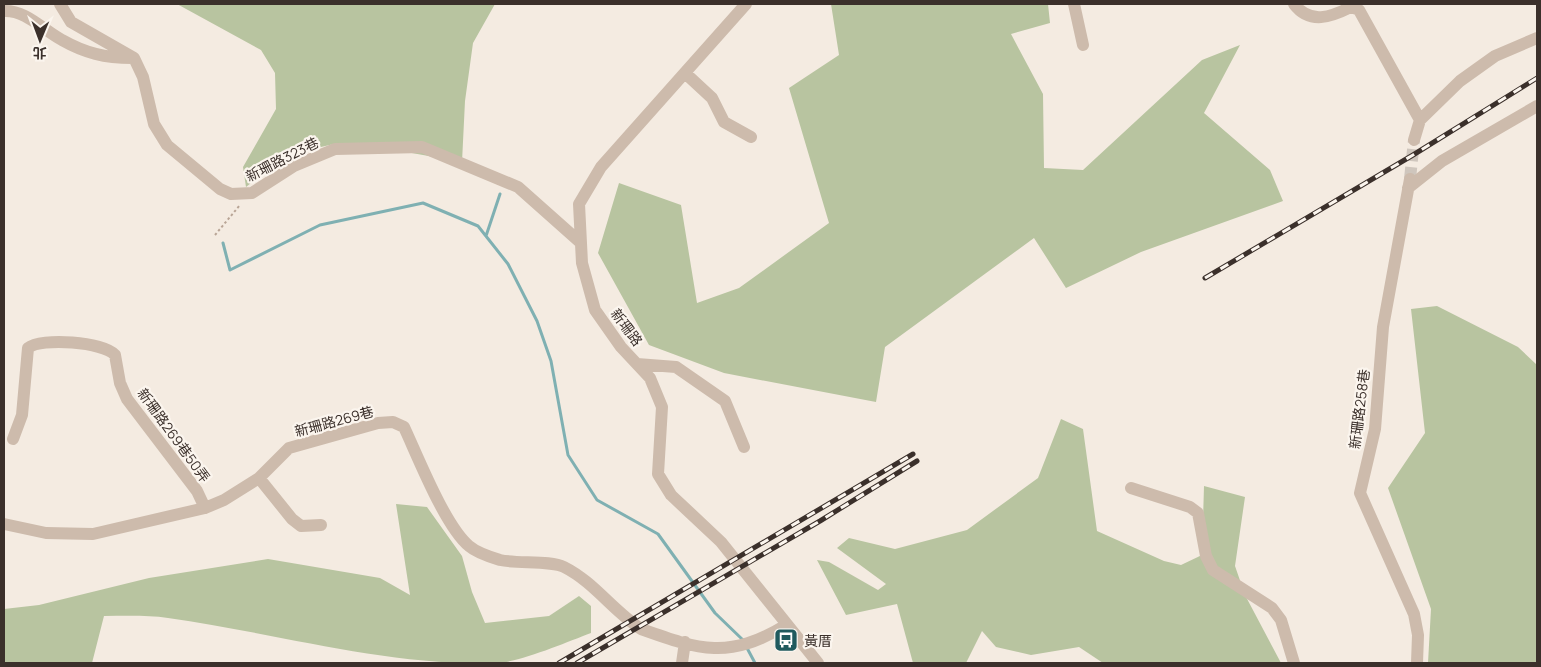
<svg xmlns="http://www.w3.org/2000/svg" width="1541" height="667" viewBox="0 0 1541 667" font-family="Manrope,'Noto Sans TC',sans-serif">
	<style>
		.green { fill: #b8c4a0 }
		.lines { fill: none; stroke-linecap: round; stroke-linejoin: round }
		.stream { stroke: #7fb0b2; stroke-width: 3 }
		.minor-tunnel { stroke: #cfc6bd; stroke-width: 12; stroke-dasharray: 12 6; stroke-linecap: butt }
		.path { stroke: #b9a596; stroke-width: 2; stroke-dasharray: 2.5 2.5; stroke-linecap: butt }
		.minor { stroke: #cdbbac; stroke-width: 12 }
		.rail-casing { stroke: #3b302b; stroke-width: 5 }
		.rail { stroke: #fbf5ee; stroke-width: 3; stroke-dasharray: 9; stroke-linecap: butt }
		.labels { text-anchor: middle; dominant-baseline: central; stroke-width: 4.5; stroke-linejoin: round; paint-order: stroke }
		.street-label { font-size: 14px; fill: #3b302b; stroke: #fbf5ee }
		.poi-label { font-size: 14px; fill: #3b302b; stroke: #fbf5ee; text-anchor: start }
	</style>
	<rect width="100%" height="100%" fill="#f4ebe1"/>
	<path class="green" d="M177,4H495L473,43L465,101L462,162L384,148L334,144L286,155L246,187L243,167L276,109L275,73L261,50Z
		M831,4H1048L1050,23L1011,34L1043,94L1044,168L1083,170L1202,60L1240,45L1204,113L1270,170L1283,201L1141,252L1066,288L1034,238L885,347L876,402L724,373L649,345L598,253L619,183L681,205L697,303L739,288L829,223L789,88L839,55Z
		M1437,306L1518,347L1537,365V663H1428L1431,609L1388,488L1425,433L1411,309Z
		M1061,419L1083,429L1097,531L1164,561L1181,565L1202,555L1204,486L1245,497L1235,566L1245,595L1281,663H1103L1079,647L1031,655L996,647L982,631L966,663H913L897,604L846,615L817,560L829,562L878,590L886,584L837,548L849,538L895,549L967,530L1038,478Z
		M396,504L427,507L462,556L472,592L485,623L549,616L579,596L591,606V633C567,642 523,661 498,663C389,667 276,633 168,618C148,615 125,616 104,616L92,663H4V609L39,605L149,578L268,559L380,578L410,595Z"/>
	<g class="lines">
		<path class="stream" d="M486,236L500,194
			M223,243L230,270L320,225L423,203L478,226L508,264L537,321L551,361L568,455L597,500L658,534L715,613L743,640
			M747,648L755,663"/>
		<path class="minor-tunnel" d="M1410,179L1414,140"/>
		<path class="path" d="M215,235L240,205"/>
		<path class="minor" d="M60,4L71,22L134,58L143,77L154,124L167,145L220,189L231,194L252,193L294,166L335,149L422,147L518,187L581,243
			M746,4L601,167L579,204L582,263L595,310L621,347L650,378L662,407L658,474L671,495L721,542L818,663
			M1074,4L1083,45
			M1294,4C1310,25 1331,17 1351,7L1359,10L1420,120L1414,140
			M4,11C26,10 43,30 62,40C85,53 105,58 132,58
			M685,73L712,98L724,122L751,137
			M1420,120L1460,81L1495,56L1537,38
			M1410,179L1383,327L1375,429L1360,493L1414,614L1418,635L1417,663
			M1408,188L1442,161L1537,106
			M637,364L676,367L725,401L744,447
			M13,439L22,415L28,348C41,337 104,342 115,355L120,383L127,399L197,491L205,508
			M259,478L292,519L301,526L321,525
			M1131,488L1190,507L1198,513L1206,556L1213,570L1272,608L1281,620L1294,663
			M4,524L46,533L93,534L205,508L224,500L259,478L289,448L378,423L393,422L404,427C418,457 445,526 469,546C477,553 490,557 500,560C518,564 550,560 564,567C594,582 613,611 641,629C700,650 729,660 786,625
			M682,663L685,642"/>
		<g class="rail-casing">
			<path id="rail" d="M1205,278L1413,155L1537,78
				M559,663L913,454
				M577,663L820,521L917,461"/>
		</g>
		<use href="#rail" class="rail"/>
	</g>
	<defs>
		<g id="bus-square" transform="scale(1.25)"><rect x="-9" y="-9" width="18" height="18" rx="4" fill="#1f5a5e" stroke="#fbf5ee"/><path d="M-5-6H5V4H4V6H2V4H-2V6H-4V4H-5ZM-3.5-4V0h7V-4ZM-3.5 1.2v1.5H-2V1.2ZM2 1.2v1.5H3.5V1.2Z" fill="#fff"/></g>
	</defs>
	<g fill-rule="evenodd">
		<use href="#bus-square" x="786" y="640"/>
	</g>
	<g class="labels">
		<g class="street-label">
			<text transform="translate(282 159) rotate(-27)">新珊路323巷</text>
			<text transform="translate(627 327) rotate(53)">新珊路</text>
			<text transform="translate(1359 409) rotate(-83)">新珊路258巷</text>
			<text transform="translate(334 421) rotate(-15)">新珊路269巷</text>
			<text transform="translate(174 435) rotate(54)">新珊路269巷50弄</text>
		</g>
		<g class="poi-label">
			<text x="804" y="640">黃厝</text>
		</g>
	</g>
	<rect width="1541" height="667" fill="none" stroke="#3b302b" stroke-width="10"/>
	<g transform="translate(40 40) rotate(181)" stroke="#fbf5ee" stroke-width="4" paint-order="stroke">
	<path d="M0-4L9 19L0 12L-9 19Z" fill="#3b302b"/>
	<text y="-8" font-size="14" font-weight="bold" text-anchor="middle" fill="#3b302b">北</text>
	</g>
</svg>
